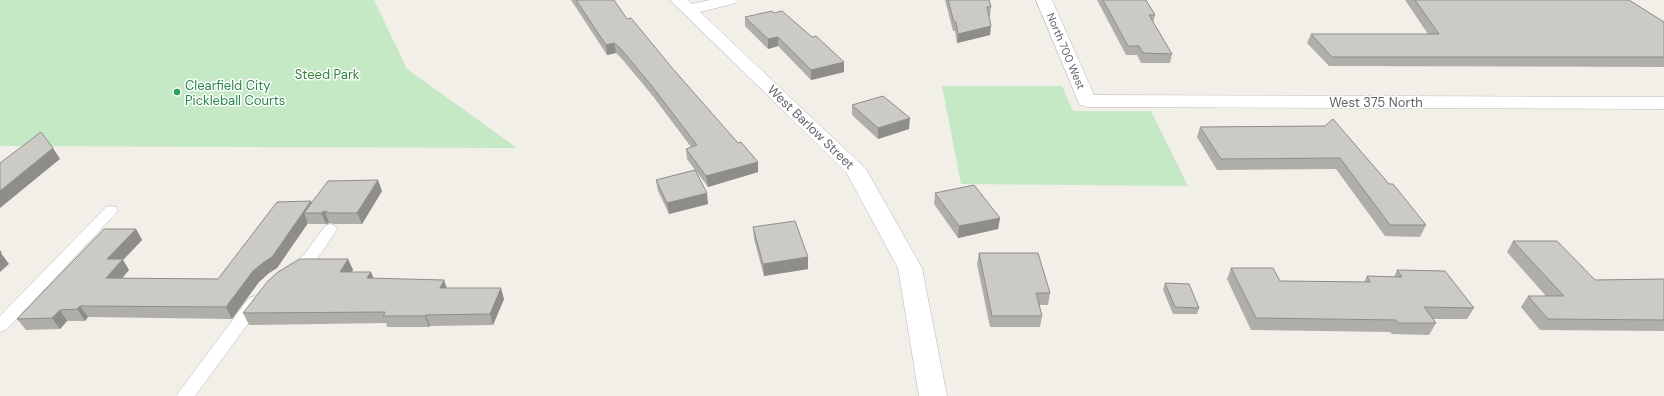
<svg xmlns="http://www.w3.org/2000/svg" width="1664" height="396" viewBox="0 0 1664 396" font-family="'DM Sans',sans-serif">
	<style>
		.green { fill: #c5e8c5 }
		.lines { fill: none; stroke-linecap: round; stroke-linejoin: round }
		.lane-casing { stroke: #b5b8bc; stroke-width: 1 }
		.street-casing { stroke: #b5b8bc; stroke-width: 1 }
		.lane { fill: #fff; fill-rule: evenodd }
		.street { fill: #fff; fill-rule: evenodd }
		.wall { fill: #afaea9 }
		.shaded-wall { fill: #8f8d8a }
		.building { fill: #cccac5; stroke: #8f8d8a }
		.leisure-dot { fill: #2e9e5b; stroke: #fff; stroke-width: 1.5 }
		.labels { text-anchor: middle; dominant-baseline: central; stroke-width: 3; stroke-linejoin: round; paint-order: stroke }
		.far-street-label { font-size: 11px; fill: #5f6368; stroke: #fff }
		.park-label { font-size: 13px; fill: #348238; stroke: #fff }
		.leisure-label { font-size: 13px; fill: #27864d; stroke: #fff; text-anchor: start }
		.street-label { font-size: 13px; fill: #5f6368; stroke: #fff }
	</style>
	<rect width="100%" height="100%" fill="#f1efe8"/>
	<path class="green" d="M0,0H374L407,69L517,148L0,146Z
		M942,86H1062L1073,111H1151L1188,186L961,184Z"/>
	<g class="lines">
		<g class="lane-casing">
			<path id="lane" d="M111,206L116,207L118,210L116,213L6,330L0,332V316L106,207Z
				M330,224L335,226L337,229C327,244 309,279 288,273L285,269L288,265L304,255L325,226Z
				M255,296L261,298L263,302L261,306L195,396H176L249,298Z"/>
		</g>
		<g class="street-casing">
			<path id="street" d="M670,0H687L692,4L710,0H738L736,3L700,12L866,169L922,268L947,396H919L898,268L846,172Z
				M1036,0H1052L1094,95L1664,97V109L1087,107L1080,105L1078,101Z"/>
		</g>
		<use href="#lane" class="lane"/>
		<use href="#street" class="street"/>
	</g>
	<path class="wall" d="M571,0H614L627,19L758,172L708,187L696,171L708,204L669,214L658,191L656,180L695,170L687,159L686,149L691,147L652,95L622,59L616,53L607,55Z
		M945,0H989L991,7L990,16H989L990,35L957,43L955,31H953Z
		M1097,0H1146L1155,15L1153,23L1172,54L1170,63H1141L1137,55H1126Z
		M1405,0H1629L1664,22V67L1329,66L1307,43L1311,34H1428Z
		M745,17L812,37L844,62V72L811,80L778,46L768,49L745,26Z
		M852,105L909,129L878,139L852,115Z
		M1325,126L1389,184L1426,225L1420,237L1385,236L1336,169L1217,170L1197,137L1200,127Z
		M382,191L362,224H334L329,223L326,224H309L308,223L277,268L269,273L259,282L232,319L88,317L85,321H67L60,329L26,330L17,319L136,229L142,240L123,260L129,270L122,278L218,279L312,202Z
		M935,193L1000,218L998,229L958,238L934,204Z
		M753,227L808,257V269L764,276L754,239Z
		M1513,241L1595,280L1664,279V331L1540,330L1521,307L1528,296H1546L1507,252Z
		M979,253L1050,293L1048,305H1039L1042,316L1040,327H990L977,264Z
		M348,259L353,270L351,272H371L374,279L447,288L504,299L493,325L430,326L429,327H387L386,323L249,325L243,313Z
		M1231,268L1280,281L1364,282L1367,276L1394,277L1397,270L1474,308L1467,319H1433L1436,323L1429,335L1392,334L1390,332L1251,330L1227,279Z
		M1165,283L1199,308L1197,314H1173L1163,290Z"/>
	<path class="shaded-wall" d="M991,26L990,35L957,43L958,34Z
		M778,37V46L768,49V39Z
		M614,43L616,53L607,55L606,45Z
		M844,62V72L811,80V70Z
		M910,118L909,129L878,139V128Z
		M53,148L60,159L0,208V191Z
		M758,162V172L708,187L706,176Z
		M378,180L382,191L362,224L357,213Z
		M707,193L708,204L669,214L667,203Z
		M311,201L316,212L304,213L308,223L277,268L269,273L259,282L232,319L226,307L253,271Z
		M325,211L329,223L326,224L321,213Z
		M1000,218L998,229L958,238L959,226Z
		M136,229L142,240L123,260L129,270L113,289L106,278L107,259Z
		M0,250L2,253H1L9,264L0,272Z
		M808,257V269L764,276L763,264Z
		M348,259L353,270L344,283L340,272Z
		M371,272L375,283L367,278Z
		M444,280L448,291L440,288Z
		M501,288L504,299L493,325L490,314Z
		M80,306L88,317L85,321L77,309Z
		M60,310L67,321L60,329L52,318Z
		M426,315L430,326L429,327L425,316Z"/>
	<path class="building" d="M576,0H614L627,19L631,18L673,69L738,143L741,142L758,162L706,176L686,149L697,145L651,85L621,49L614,43L606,45Z
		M948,0H989L991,7H987L991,26L958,34L956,22H954Z
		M1103,0H1146L1155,15H1149L1172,54L1143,53L1139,46H1128Z
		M1415,0H1629L1664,22V57H1332L1311,34H1439Z
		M772,11L774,13L782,11L812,37L816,36L844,62L811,70L778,37L768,39L745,17Z
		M883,96L910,118L878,128L852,105Z
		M1333,119L1389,184H1393L1426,225H1390L1340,158L1221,159L1200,127L1325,126Z
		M41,132L53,148L0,191V163Z
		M695,170L707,193L667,203L656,180Z
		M378,180L357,213H329L325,211L321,213H304L328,181Z
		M974,185L1000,218L959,226L935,193Z
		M311,201L272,257L264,262L253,271L226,307L80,306L77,309L60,310L52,318L17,319L104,229H136L107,259H123L106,278L218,279L277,202Z
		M795,221L808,257L763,264L753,227Z
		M1513,241H1557L1595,280L1664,279V320L1548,319L1528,296H1564Z
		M979,253H1038L1050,293H1036L1042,316H992Z
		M300,259H348L340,272H371L367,278L444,280L440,288H501L490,314L426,315L425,316H383L385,312L243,313L268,281L278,272Z
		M1231,268H1273L1280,281L1370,282L1367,276L1402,277L1397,270L1445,271L1474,308L1424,307L1436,323H1398L1396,320L1256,318Z
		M1165,283L1189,284L1199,308L1175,307Z"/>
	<circle class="leisure-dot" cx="177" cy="92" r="4"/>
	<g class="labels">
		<g class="far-street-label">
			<text transform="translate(1066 51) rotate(67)">North 700 West</text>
		</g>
		<g class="park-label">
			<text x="327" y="74">Steed Park</text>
		</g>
		<g class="leisure-label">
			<text x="185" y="85">Clearfield City<tspan x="185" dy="15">Pickleball Courts</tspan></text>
		</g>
		<g class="street-label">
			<text x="1376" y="102">West 375 North</text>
			<text transform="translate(811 127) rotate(44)">West Barlow Street</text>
		</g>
	</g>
</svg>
